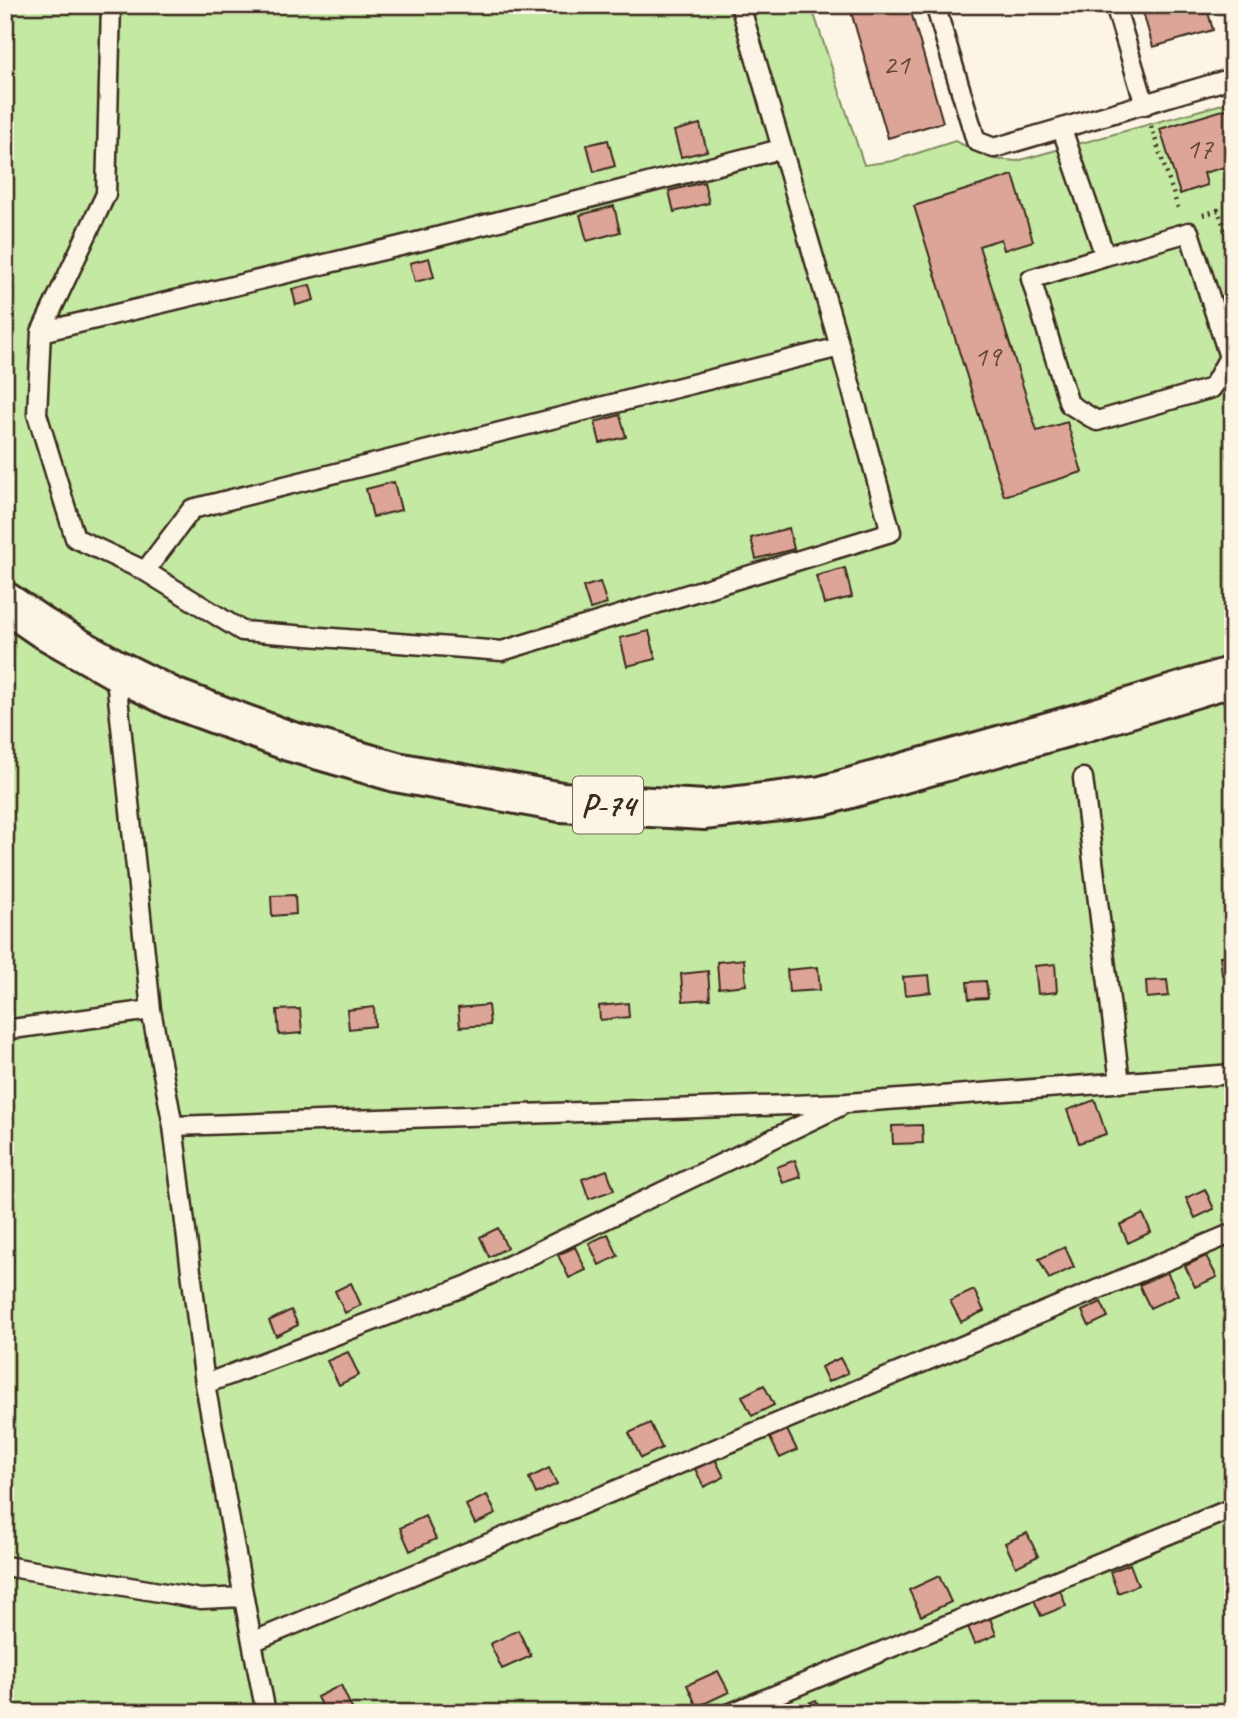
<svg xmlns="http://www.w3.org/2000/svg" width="1238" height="1718" viewBox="0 0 1238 1718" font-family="Caveat,sans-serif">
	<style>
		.green { fill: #c3e9a3; stroke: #7f8a60; stroke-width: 2 }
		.building { fill: #dda597; stroke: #3b2a1e; stroke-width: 2 }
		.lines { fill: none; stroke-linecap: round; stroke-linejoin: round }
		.service-casing { stroke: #3b2a1e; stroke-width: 23 }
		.primary-casing { stroke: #3b2a1e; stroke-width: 44 }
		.path { stroke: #3b2a1e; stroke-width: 4.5; stroke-dasharray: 2 5; stroke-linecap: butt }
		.service { stroke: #fcf5e5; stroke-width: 18 }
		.primary { stroke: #fcf5e5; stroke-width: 38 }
		.labels { text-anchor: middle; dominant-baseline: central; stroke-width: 6; stroke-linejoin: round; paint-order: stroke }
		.number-label { font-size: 30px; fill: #64493c }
		.shield { fill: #fcf5e5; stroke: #75675a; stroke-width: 2 }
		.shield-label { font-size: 32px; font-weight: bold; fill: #3b2a1e }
	</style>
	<rect width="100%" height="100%" fill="#fcf5e5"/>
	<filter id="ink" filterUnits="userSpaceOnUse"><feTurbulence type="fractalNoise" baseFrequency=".0143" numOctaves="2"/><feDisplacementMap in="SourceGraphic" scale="14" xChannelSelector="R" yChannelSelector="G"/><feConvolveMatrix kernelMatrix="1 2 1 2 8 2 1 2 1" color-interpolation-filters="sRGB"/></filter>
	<g filter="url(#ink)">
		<path class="green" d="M5,5H811L864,165L893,161L955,141L994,159L1017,161L1233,101V1713H5Z"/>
		<path class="building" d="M849,5H909L943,122L888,138Z
			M1141,5H1206L1213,30L1153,47Z
			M1233,107V181L1228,166L1204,173L1207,185L1180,194L1160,129Z
			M700,124L707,151L681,157L674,131Z
			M608,140L615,166L594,172L587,145Z
			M1013,175L1033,241L1004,250L1001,239L979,246L1037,431L1067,422L1082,472L1004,496L914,206Z
			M704,182L709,203L674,212L669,191Z
			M614,206L620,232L587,241L580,215Z
			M429,258L434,277L415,282L410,263Z
			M310,285L314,300L296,305L292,289Z
			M620,415L626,437L600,443L595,422Z
			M394,482L401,510L373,517L366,489Z
			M789,528L794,549L756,559L751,538Z
			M845,568L852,597L824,604L816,576Z
			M600,582L607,604L590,609L583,587Z
			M649,631L656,659L627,666L620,638Z
			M295,895L296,914L272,916L271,896Z
			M1233,955V974L1222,975L1220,956Z
			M744,959L746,985L719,988L717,962Z
			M1055,964L1057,992L1038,994L1035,966Z
			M818,967L820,990L789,992L787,970Z
			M708,971L710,999L683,1001L681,974Z
			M929,975L931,992L905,995L903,977Z
			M1167,980L1169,996L1147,998L1146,981Z
			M986,981L988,998L969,999L967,982Z
			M628,1003L629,1017L600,1020L599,1006Z
			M488,1005L490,1025L460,1027L458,1008Z
			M374,1007L375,1026L349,1029L347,1010Z
			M300,1009L302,1033L279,1035L277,1010Z
			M1095,1100L1106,1134L1079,1143L1067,1110Z
			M922,1125L923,1143L893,1144L892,1126Z
			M795,1160L801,1177L783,1183L777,1167Z
			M607,1170L614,1190L589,1199L582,1179Z
			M1205,1189L1214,1209L1195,1218L1186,1198Z
			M1143,1214L1151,1232L1128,1243L1120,1225Z
			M498,1228L507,1248L489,1257L480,1237Z
			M608,1234L618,1256L599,1265L589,1243Z
			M575,1247L586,1270L569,1278L558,1255Z
			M1065,1247L1074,1267L1049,1279L1039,1259Z
			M1206,1256L1217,1277L1195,1287L1185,1266Z
			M1167,1272L1178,1295L1150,1308L1139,1285Z
			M351,1283L361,1305L345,1313L335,1291Z
			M974,1290L984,1311L961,1322L950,1301Z
			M1101,1302L1108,1317L1089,1326L1082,1311Z
			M291,1310L298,1325L276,1336L269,1321Z
			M348,1352L359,1375L339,1385L327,1361Z
			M840,1358L848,1373L828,1382L821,1367Z
			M764,1385L774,1405L752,1416L742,1396Z
			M650,1423L662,1448L641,1458L629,1433Z
			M786,1428L797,1450L780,1458L769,1436Z
			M715,1459L724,1477L704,1487L695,1469Z
			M549,1468L557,1484L536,1494L529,1478Z
			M487,1495L496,1514L475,1524L466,1505Z
			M425,1516L436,1539L410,1551L400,1528Z
			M1027,1533L1038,1556L1016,1567L1005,1543Z
			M1130,1564L1138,1585L1118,1593L1110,1572Z
			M939,1576L951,1602L921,1616L909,1590Z
			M1060,1590L1066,1606L1041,1616L1034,1600Z
			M990,1618L996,1635L975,1644L968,1627Z
			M518,1630L531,1656L502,1669L490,1644Z
			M718,1671L729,1692L697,1707L687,1685Z
			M341,1685L354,1713H325L317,1697Z
			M816,1700L821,1713H804L801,1706Z"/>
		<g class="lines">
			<g class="service-casing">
				<path id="service" d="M111,5L106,194L41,332L37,414L75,538L145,571L242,631L502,651L891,532L840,347L740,5
					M935,5L976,141L994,148L1233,78
					M1115,5L1145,105
					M1062,129L1105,256L1189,232L1229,357L1212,388L1097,421L1069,404L1031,279L1105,256
					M41,332L417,242L781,149
					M145,571L192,509L840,347
					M115,669L151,1010L173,1126L205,1384L252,1642L266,1713
					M1083,778L1120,1083
					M5,1030L151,1010
					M173,1126L847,1103L1233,1074
					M205,1384L466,1286L839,1107
					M5,1566L201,1599L244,1597
					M252,1642L1233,1233
					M731,1713L1233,1508"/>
			</g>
			<g class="primary-casing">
				<path id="primary" d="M5,602L43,628L115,669L173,698L289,741L396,772L561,802L705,810L822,796L1084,722L1233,676"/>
			</g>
			<path class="path" d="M1151,126L1179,211
				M1203,215L1218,210L1233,252"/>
			<use href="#service" class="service"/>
			<use href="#primary" class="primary"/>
		</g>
	</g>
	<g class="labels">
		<g class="number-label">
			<text x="896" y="64">21</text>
			<text x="1199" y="148">17</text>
			<text x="987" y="356">19</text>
		</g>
		<rect class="shield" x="573" y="776.5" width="70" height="57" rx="5"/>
		<g class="shield-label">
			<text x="608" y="805">Р-74</text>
		</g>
	</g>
	<rect width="1238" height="1718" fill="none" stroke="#fcf5e5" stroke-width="28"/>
	<rect x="14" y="14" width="1210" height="1690" fill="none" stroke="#3b2a1e" stroke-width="2.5" filter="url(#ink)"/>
</svg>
